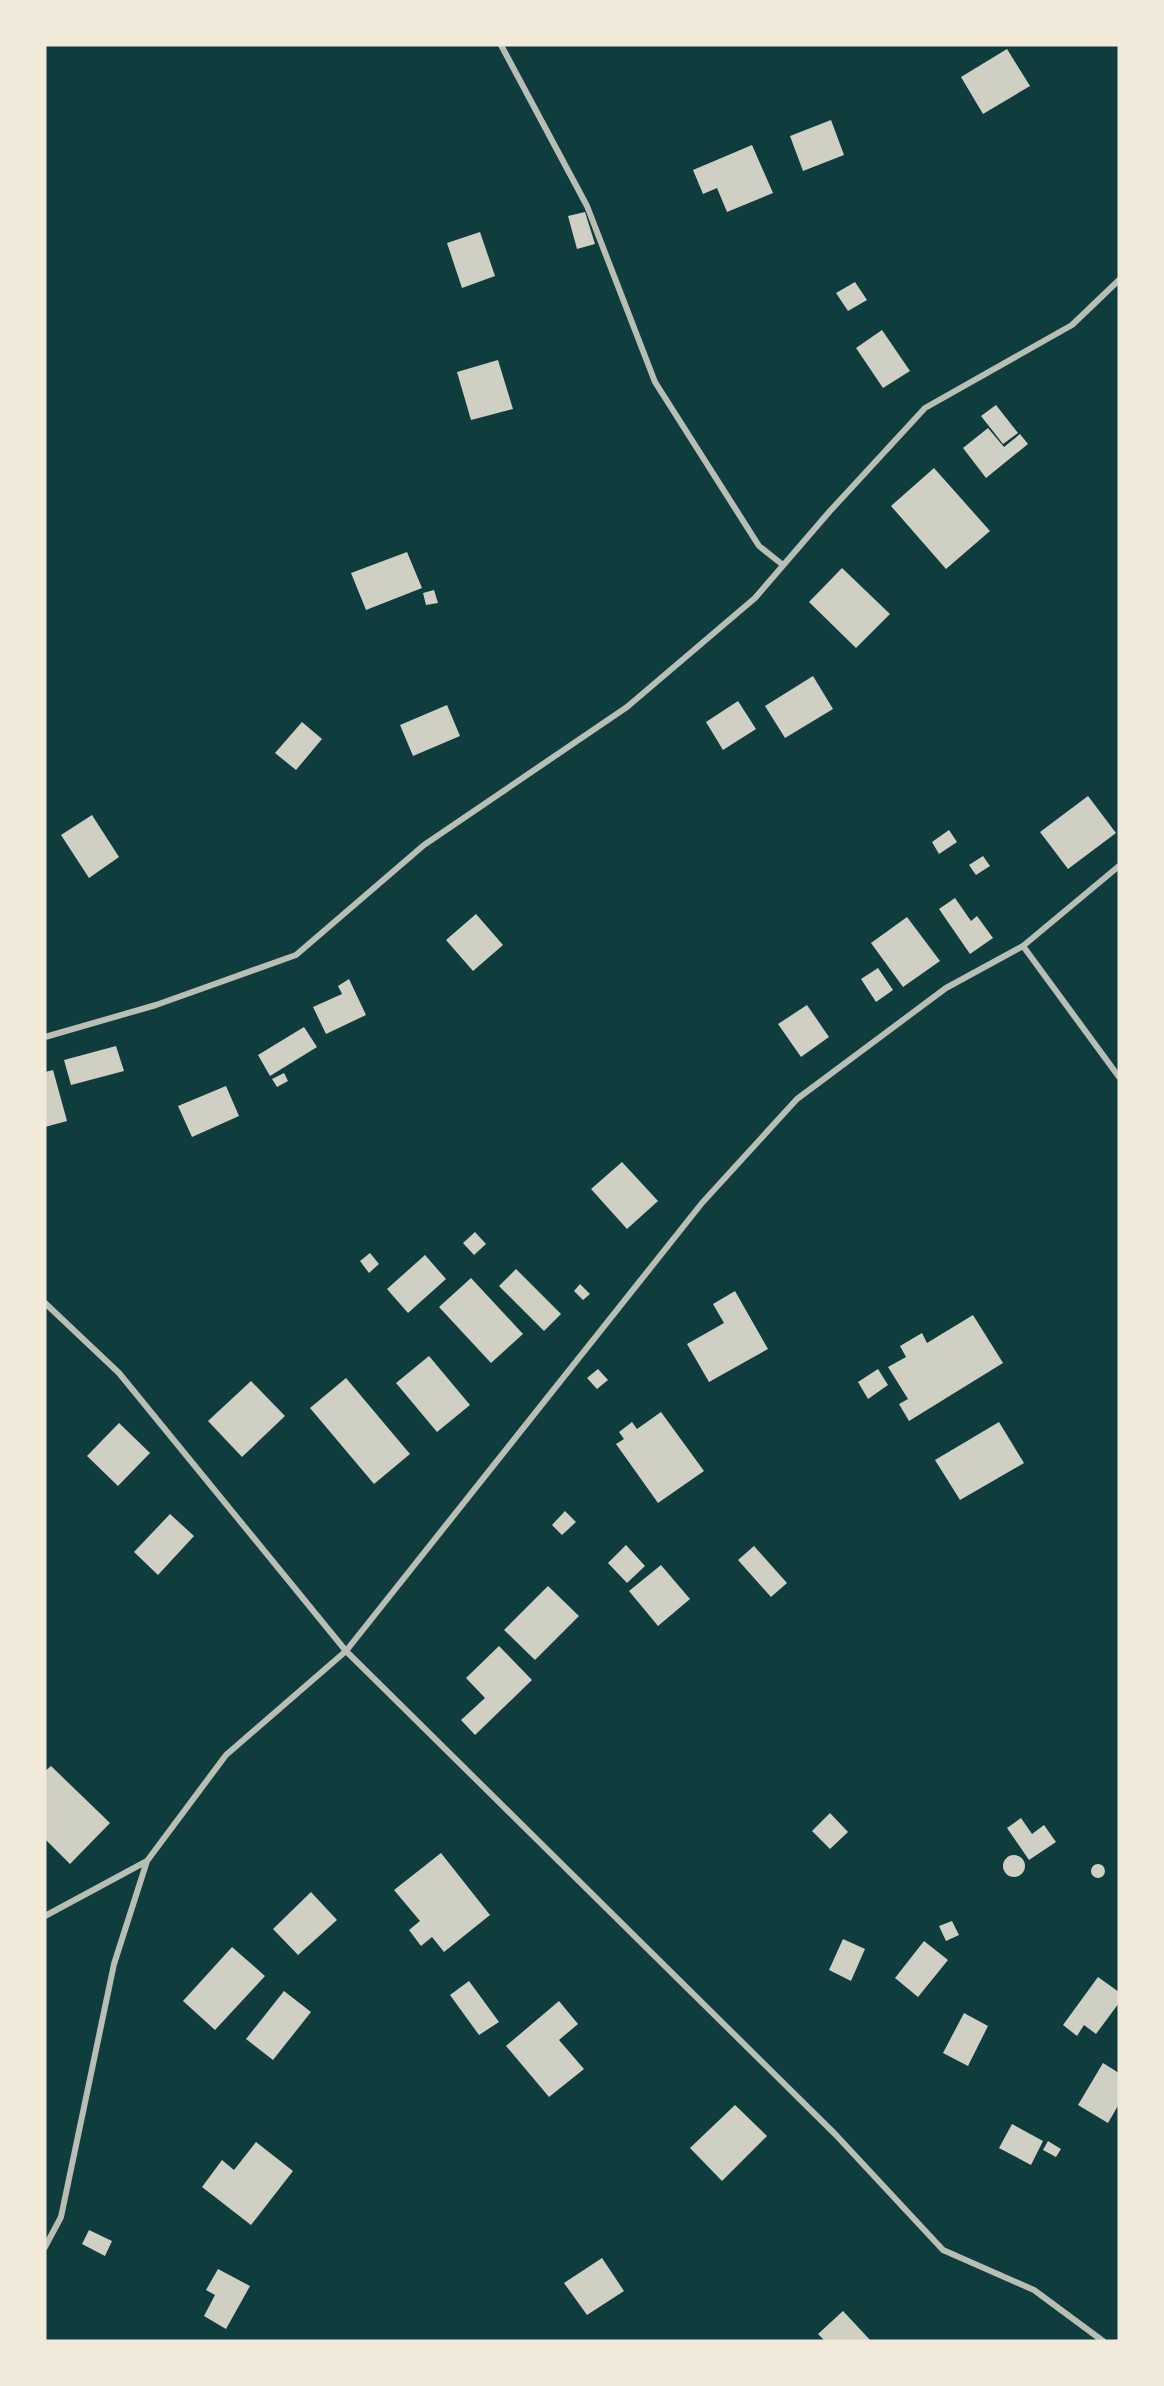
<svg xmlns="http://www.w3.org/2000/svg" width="1164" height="2386" viewBox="0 0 1164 2386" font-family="'IBM Plex Sans',sans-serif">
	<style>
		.building { fill: #cfcfc3 }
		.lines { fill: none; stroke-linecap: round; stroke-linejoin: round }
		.minor { stroke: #b8beb3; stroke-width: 6 }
	</style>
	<rect width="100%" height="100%" fill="#0f3d3e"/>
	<path class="building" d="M1007,49L1030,86L983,114L961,77Z
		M831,120L844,155L803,171L790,136Z
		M752,145L773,193L727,212L717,188L703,194L693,170Z
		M585,212L595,244L577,249L568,216Z
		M480,232L495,276L462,288L447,243Z
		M855,282L867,300L848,311L836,293Z
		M882,330L910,371L883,388L856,348Z
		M498,360L513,409L471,420L457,372Z
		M996,405L1018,433L1003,444L981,416Z
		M988,428L1004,447L1020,434L1028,444L986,478L963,448Z
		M934,468L990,531L946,569L891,506Z
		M407,552L422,588L366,610L351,573Z
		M842,568L890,614L856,648L809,602Z
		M434,590L438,603L426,605L423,593Z
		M813,676L833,709L785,738L765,706Z
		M738,701L756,729L723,750L706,722Z
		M447,705L460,736L413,756L400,725Z
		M302,722L322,739L296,770L275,753Z
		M1088,796L1116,833L1068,869L1040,832Z
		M92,815L119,857L89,878L61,835Z
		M949,830L957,842L939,854L932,842Z
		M983,856L990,866L976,875L969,865Z
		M955,898L971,921L977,916L993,938L970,954L939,909Z
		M476,914L503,945L473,971L446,940Z
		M907,917L940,961L903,987L871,943Z
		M878,968L893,990L876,1002L861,979Z
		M349,979L366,1015L326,1034L313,1007L342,994L338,986Z
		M807,1005L829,1037L801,1057L778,1024Z
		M304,1027L317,1047L270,1076L258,1055Z
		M116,1046L124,1071L71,1085L64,1060Z
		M53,1070L67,1121L45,1127V1072Z
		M284,1073L288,1081L277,1087L272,1079Z
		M226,1086L239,1116L192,1137L178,1106Z
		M622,1162L658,1201L627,1229L591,1189Z
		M475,1232L486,1244L474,1255L463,1243Z
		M370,1253L379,1264L369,1273L360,1261Z
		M425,1255L446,1279L408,1313L387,1289Z
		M516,1269L561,1314L544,1331L499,1286Z
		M471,1278L523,1334L491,1363L439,1307Z
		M580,1284L590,1294L583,1300L574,1291Z
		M735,1291L768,1349L709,1382L687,1344L724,1323L713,1304Z
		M973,1315L1003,1363L909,1421L899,1404L908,1399L888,1367L906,1357L900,1346L922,1333L927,1343Z
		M429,1356L470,1405L437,1432L396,1383Z
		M598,1369L608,1380L597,1389L587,1378Z
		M878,1369L888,1385L868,1399L858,1382Z
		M346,1378L410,1454L374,1484L310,1408Z
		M251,1381L285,1416L242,1457L208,1421Z
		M661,1412L704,1471L658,1503L616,1444L624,1439L619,1432L632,1422L637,1429Z
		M999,1422L1024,1463L960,1500L935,1460Z
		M119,1423L150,1453L118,1486L87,1456Z
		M565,1511L576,1522L562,1535L552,1525Z
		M170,1514L194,1536L158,1575L134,1552Z
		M626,1545L645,1566L627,1583L608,1563Z
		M754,1546L787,1583L771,1597L738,1560Z
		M661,1565L690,1599L658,1626L629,1591Z
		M548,1586L579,1616L535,1660L504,1630Z
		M499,1646L532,1680L475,1735L461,1720L485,1698L466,1678Z
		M51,1766L110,1823L70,1864L45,1839V1771Z
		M830,1813L848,1832L830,1849L812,1831Z
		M1021,1818L1032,1834L1044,1825L1056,1842L1029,1860L1007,1828Z
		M441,1853L490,1915L444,1952L432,1937L421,1946L409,1930L420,1921L394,1890Z
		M1003 1866a11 11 0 1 1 22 0a11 11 0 1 1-22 0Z
		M1091 1871a7 7 0 1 1 14 0a7 7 0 1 1-14 0Z
		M311,1892L337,1920L298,1955L273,1929Z
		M952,1921L959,1935L946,1941L939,1926Z
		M843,1939L865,1949L851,1981L829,1970Z
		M924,1941L948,1960L918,1997L895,1978Z
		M232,1947L265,1976L215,2030L183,2001Z
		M1098,1977L1119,1992V2003L1096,2034L1084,2025L1077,2036L1063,2025Z
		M469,1981L499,2022L479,2035L450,1995Z
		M284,1991L311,2012L273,2060L246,2039Z
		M559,2001L578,2024L559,2040L584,2069L549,2097L506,2046Z
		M964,2013L988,2026L968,2066L943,2053Z
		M1103,2063L1119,2073V2104L1108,2123L1078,2105Z
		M735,2105L767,2136L722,2181L690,2148Z
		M1012,2124L1043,2141L1031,2165L999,2148Z
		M1048,2141L1061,2149L1056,2157L1043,2150Z
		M256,2142L293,2171L251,2225L202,2187L222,2160L234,2170Z
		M89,2230L112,2241L105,2256L82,2244Z
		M602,2258L624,2291L587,2315L564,2283Z
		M218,2269L250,2286L226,2329L204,2316L215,2295L206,2290Z
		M843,2311L871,2341H825L818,2334Z"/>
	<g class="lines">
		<path class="minor" d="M501,45L587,206L655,382L759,546L783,565
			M1023,946L1119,1077
			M45,1037L156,1005L296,955L424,845L627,707L755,598L830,511L925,408L1072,325L1119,280
			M45,1303L119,1373L346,1651L835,2134L943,2250L1034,2290L1103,2341
			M45,1916L147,1861
			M45,2247L61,2217L114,1964L147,1861L226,1755L346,1651L702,1203L797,1099L946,988L1023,946L1119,866"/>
	</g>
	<rect width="1164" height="2386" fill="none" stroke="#f1e9da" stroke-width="93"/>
</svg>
